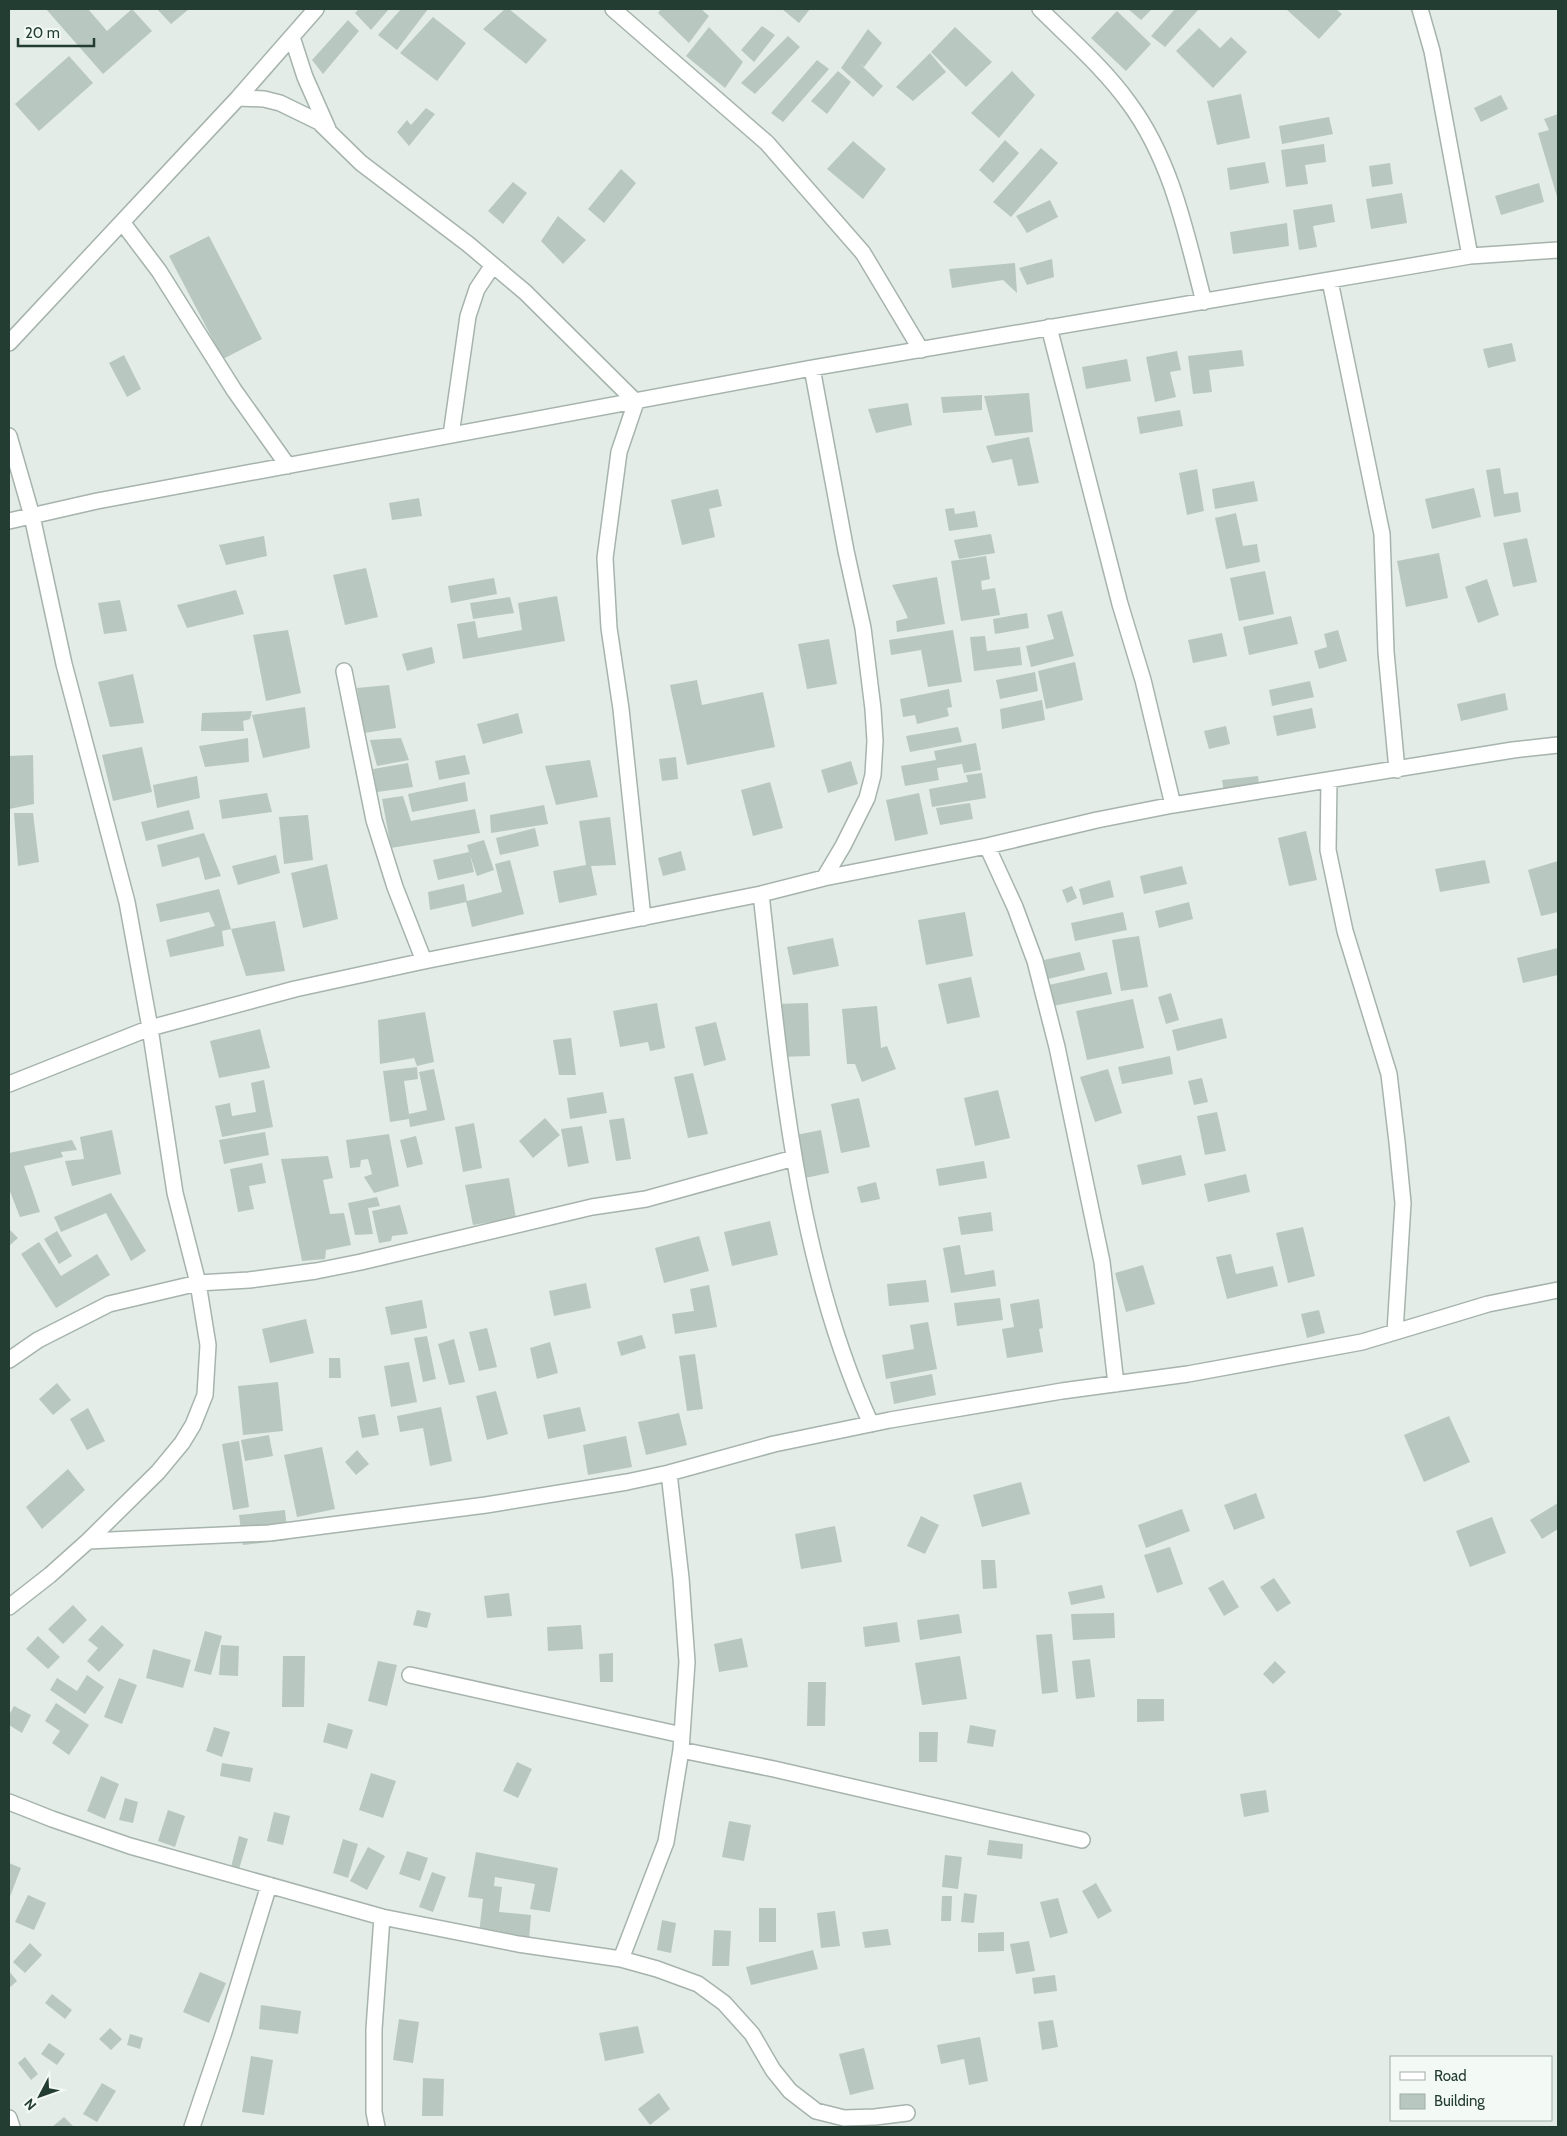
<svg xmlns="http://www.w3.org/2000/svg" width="1567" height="2136" viewBox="0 0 1567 2136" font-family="Cabin,sans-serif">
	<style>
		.building { fill: #b8c7bf }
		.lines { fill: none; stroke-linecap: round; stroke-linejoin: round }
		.minor-casing { stroke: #a6b4ad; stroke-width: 18 }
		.minor { stroke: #fff; stroke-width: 15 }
	</style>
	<rect width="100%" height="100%" fill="#e3ece7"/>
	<path class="building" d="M46,9H88L107,31L132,9L152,31L103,74Z
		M157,9H189L171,24Z
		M359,9H389L371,30L355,13Z
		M401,9H428L397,50L378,35Z
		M505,9H509L547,40L526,64L483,29Z
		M661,9H701L709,16L689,43L658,13Z
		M782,9H810L799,23Z
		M1128,9H1152L1141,20Z
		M1175,9H1199L1165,47L1151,36Z
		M1286,9H1336L1342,14L1319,39Z
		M1117,11L1151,44L1126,71L1091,38Z
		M433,17L466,43L437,81L400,53Z
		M348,20L359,31L323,74L312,60Z
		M762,26L775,35L754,62L741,50Z
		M709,27L743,62L725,88L686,56Z
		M955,27L992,62L966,87L931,52Z
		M1199,28L1220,48L1231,37L1247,52L1213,88L1176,51Z
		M868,29L882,43L864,67L858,62L883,86L873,97L841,68Z
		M788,36L800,47L755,94L741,83Z
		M930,53L946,72L913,101L896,87Z
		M69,56L93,83L39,131L15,104Z
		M817,60L829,69L783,122L771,113Z
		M838,71L851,82L827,114L811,101Z
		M1012,71L1035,95L999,138L971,113Z
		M1241,94L1250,138L1217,145L1207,101Z
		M1501,95L1508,109L1481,122L1474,108Z
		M426,108L435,114L409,146L397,132L407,120L411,125Z
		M1558,114V200L1538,133L1549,130L1544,119Z
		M1329,117L1333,134L1282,144L1279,126Z
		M1005,140L1019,153L993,183L979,170Z
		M853,141L886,169L863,199L827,169Z
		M1324,144L1326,162L1305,165L1308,184L1286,187L1281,150Z
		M1041,148L1058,163L1011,217L993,202Z
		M1265,162L1269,183L1230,190L1227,168Z
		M1390,163L1393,184L1372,187L1369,166Z
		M621,169L636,183L604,223L588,209Z
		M513,182L527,193L503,224L488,211Z
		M1539,183L1544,202L1501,215L1495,196Z
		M1402,193L1407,223L1371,229L1366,199Z
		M1050,200L1058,217L1027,233L1016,216Z
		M1332,204L1335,222L1313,226L1317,247L1299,250L1293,210Z
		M558,216L586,240L563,264L541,241Z
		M1287,223L1289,246L1233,254L1230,232Z
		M209,236L262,339L223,359L169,256Z
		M1052,259L1054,277L1027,285L1019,268Z
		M1015,263L1017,293L1003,280L952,288L949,269Z
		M1512,343L1516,361L1488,368L1483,349Z
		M1242,350L1244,366L1209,370L1212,392L1193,394L1188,356Z
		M1177,351L1181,370L1170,372L1176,397L1155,402L1146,357Z
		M124,355L141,389L127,397L109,363Z
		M1127,359L1131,381L1086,389L1082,367Z
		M1029,393L1033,432L995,436L984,396Z
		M982,395V410L943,413L941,397Z
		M908,403L912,425L876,433L868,409Z
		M1180,410L1183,426L1140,434L1137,417Z
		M1029,437L1039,483L1018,486L1012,459L992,463L986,446Z
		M1500,468L1504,494L1518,492L1521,512L1494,517L1486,470Z
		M1197,469L1204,511L1187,515L1179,473Z
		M1254,481L1258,501L1215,509L1212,489Z
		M1474,488L1481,517L1432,529L1425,499Z
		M718,489L722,506L709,509L715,537L682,545L671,500Z
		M419,498L422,516L392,520L389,503Z
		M954,508L955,514L975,511L978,527L949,531L945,509Z
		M1236,513L1243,546L1257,544L1260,562L1226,569L1215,518Z
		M991,534L995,553L959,559L954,540Z
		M264,536L267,556L226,565L219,545Z
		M1527,538L1537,582L1513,587L1503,543Z
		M1439,553L1448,598L1406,607L1397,561Z
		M986,556L990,579L981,581L982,590L995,588L1000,615L961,621L951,561Z
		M366,568L378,617L345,625L333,575Z
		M1265,571L1274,614L1239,621L1230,578Z
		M937,577L945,624L897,632L896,621L908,618L892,585Z
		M494,578L497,594L451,603L448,586Z
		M1487,579L1499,615L1478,623L1465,587Z
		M236,590L244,614L187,628L177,605Z
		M557,596L565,641L463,659L457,624L475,621L478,638L522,630L518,603Z
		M510,597L514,613L473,619L470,603Z
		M120,600L127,631L104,634L98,603Z
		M1062,611L1074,656L1031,667L1026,646L1054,639L1047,615Z
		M1027,613L1029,628L995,634L993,619Z
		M1291,616L1298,644L1249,655L1243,627Z
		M288,630L301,693L266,701L253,635Z
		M953,630L962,682L928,687L921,650L891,655L889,640Z
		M1338,630L1347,661L1319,669L1314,651L1327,647L1324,634Z
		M1222,633L1227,656L1193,663L1188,640Z
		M985,636L987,651L1020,647L1022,665L974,671L970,637Z
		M829,639L837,684L807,689L798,644Z
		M432,647L435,663L407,671L402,654Z
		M1075,662L1083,700L1046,709L1038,671Z
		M1035,672L1038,691L1000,699L996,680Z
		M133,674L144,723L110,727L98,682Z
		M697,680L702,705L763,692L775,747L687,765L670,685Z
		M1310,681L1314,697L1272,706L1269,690Z
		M389,685L396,728L364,733L357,688Z
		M949,689L952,707L947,708L949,716L917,724L915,715L903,717L900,699Z
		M1505,693L1508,710L1461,721L1457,704Z
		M1042,700L1045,720L1002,729L1000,709Z
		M305,707L310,748L263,758L252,715Z
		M1312,708L1316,728L1277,736L1273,716Z
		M252,711L250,719L243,721L244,731H201L202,713Z
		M518,713L523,733L483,744L477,724Z
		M1226,726L1230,744L1209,749L1204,731Z
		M958,727L962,742L910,752L906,736Z
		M248,738L249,762L205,767L199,746Z
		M401,738L409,760L377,766L370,740Z
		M976,743L981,770L964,773L962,764L937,768L939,780L905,786L901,766L936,760L934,751Z
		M142,747L152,792L113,801L102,755Z
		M33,755L34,804L9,809V756Z
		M465,755L470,774L439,780L435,761Z
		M676,757L678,779L662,781L659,759Z
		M590,760L598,797L556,805L545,766Z
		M851,761L858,784L828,793L821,770Z
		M408,763L413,787L377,792L373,769Z
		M982,773L986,798L932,807L929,789L968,782L966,775Z
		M197,776L200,798L157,808L153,785Z
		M1258,776L1261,800L1226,804L1222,780Z
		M465,782L468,801L412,812L408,794Z
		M770,782L783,828L753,836L741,790Z
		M267,793L272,812L222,819L219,800Z
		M919,793L928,834L895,841L886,800Z
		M403,796L411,821L475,809L480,833L391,848L382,799Z
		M970,803L973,819L940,825L936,808Z
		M544,805L548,824L491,833L490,815Z
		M189,810L194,829L146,841L141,822Z
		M14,813H33L39,862L18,866Z
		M308,815L313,860L284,864L279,817Z
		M610,817L616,865L591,866L597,895L559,903L553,871L586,865L579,821Z
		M535,828L539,846L500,855L496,838Z
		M1306,831L1317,880L1289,886L1278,838Z
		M204,833L221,876L205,880L199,857L162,867L157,845Z
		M484,840L494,870L477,876L470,855L474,872L438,880L433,860L469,852L467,845Z
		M681,851L686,870L663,876L658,858Z
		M276,855L280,873L238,885L232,866Z
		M510,860L524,914L472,927L466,902L430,910L428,892L464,884L467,901L502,892L495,864Z
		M1485,860L1490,883L1440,892L1435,869Z
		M1558,861V912L1541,916L1528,870Z
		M327,864L338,919L303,928L291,873Z
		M1182,866L1187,884L1144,894L1140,876Z
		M1110,880L1114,897L1083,905L1079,889Z
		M1072,886L1077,898L1067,903L1062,890Z
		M219,889L231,929L222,931L224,946L170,957L166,940L215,926L209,912L160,922L156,904Z
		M1189,902L1193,919L1159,928L1155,911Z
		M965,912L973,956L926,965L918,920Z
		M1123,912L1127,930L1075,941L1071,923Z
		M275,921L285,971L246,976L231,929Z
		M1139,936L1148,987L1121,991L1112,940Z
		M833,938L839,966L793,975L787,947Z
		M1558,948V975L1523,983L1517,958Z
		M1080,952L1085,970L1048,979L1044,960Z
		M1107,972L1112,994L1053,1006L1049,985Z
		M971,977L980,1017L947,1024L938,984Z
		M1171,993L1179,1020L1166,1024L1158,997Z
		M1133,999L1144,1048L1087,1060L1076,1011Z
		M657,1003L665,1048L650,1051L648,1042L620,1047L613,1011Z
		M808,1003L810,1056L777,1057L775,1004Z
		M877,1006L881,1048L887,1046L896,1069L862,1082L855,1064H847L842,1009Z
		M425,1012L434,1062L417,1066L414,1058L380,1064L378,1020Z
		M1222,1018L1227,1038L1177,1051L1172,1030Z
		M716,1022L726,1060L704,1066L695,1027Z
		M260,1029L270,1068L219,1078L210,1041Z
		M571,1038L576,1075H559L553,1040Z
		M1170,1056L1173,1074L1122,1084L1118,1067Z
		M417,1067L418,1079L404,1081L409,1114L427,1110L419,1072L434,1069L445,1120L410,1127L409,1119L390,1122L383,1071Z
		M1108,1069L1122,1113L1095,1122L1080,1077Z
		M693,1073L708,1134L688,1138L674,1077Z
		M1202,1078L1208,1102L1194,1105L1188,1081Z
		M264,1080L273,1127L222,1137L215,1106L230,1103L232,1116L256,1112L251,1083Z
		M998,1090L1010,1138L975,1146L964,1098Z
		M603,1092L607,1113L570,1119L567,1098Z
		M859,1098L870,1147L841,1153L831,1104Z
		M1217,1112L1226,1151L1205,1155L1197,1116Z
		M545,1118L560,1135L533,1158L519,1141Z
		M624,1118L631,1159L616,1161L609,1120Z
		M474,1123L482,1168L463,1172L455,1127Z
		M582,1126L589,1163L568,1167L561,1129Z
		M112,1130L121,1174L72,1186L65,1161L84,1159L80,1137Z
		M821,1130L829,1173L805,1178L796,1135Z
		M265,1132L269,1155L224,1164L219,1140Z
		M389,1134L399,1186L374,1193L364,1177L372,1174L368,1159L361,1160L360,1167L350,1168L346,1140Z
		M416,1136L423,1164L407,1168L400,1140Z
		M72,1140L77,1150L61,1152L63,1157L24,1166L40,1212L20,1217L9,1189V1153Z
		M1181,1155L1186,1175L1142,1185L1137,1165Z
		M328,1156L333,1178L323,1180L330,1214L344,1213L351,1245L326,1250L325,1259L302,1261L281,1159Z
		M984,1161L987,1178L939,1186L936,1169Z
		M262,1163L266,1183L249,1186L254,1209L238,1212L230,1169Z
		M1246,1174L1250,1192L1208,1202L1204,1184Z
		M509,1178L516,1218L473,1225L465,1185Z
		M876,1182L880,1199L861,1203L857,1187Z
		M111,1193L146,1251L131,1261L106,1213L61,1232L54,1217Z
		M377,1197L380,1206L368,1208L373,1234L355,1235L348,1203Z
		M400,1205L408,1234L392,1236L391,1241L379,1243L372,1211Z
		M991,1212L993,1231L961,1235L958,1217Z
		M770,1221L778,1255L732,1266L724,1232Z
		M1303,1227L1315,1276L1288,1283L1276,1233Z
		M9,1229L18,1238L9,1246Z
		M57,1231L72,1256L59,1264L44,1239Z
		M699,1236L709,1271L664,1283L655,1248Z
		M39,1242L61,1276L97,1254L110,1275L56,1308L21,1254Z
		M960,1245L965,1275L994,1270L996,1286L951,1293L943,1248Z
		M1231,1254L1236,1274L1273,1266L1278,1286L1227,1299L1216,1257Z
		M1143,1265L1155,1304L1126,1312L1115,1273Z
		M926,1280L929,1302L889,1306L887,1284Z
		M586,1283L591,1308L554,1316L549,1291Z
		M709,1285L717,1327L675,1334L672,1314L694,1311L690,1289Z
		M1000,1298L1003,1320L957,1326L954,1303Z
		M1039,1299L1043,1328L1039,1329L1043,1352L1007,1358L1002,1329L1014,1327L1010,1304Z
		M422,1300L427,1328L391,1335L385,1307Z
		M1319,1310L1325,1333L1307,1338L1301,1314Z
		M306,1319L314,1353L270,1363L262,1329Z
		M928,1322L937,1369L886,1379L882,1355L914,1349L910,1325Z
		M487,1328L497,1367L479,1371L469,1332Z
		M642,1335L646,1348L621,1356L617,1342Z
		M427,1336L436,1379L423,1382L414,1338Z
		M454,1339L465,1382L449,1385L438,1344Z
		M550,1342L558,1373L537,1379L530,1348Z
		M695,1354L703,1409L687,1411L679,1356Z
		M329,1358H340L341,1378H329Z
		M409,1362L417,1402L391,1407L384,1366Z
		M932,1374L936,1395L894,1404L890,1382Z
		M278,1382L283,1431L243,1435L238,1386Z
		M57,1383L71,1400L53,1415L39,1399Z
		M496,1391L508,1434L487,1440L476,1396Z
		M441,1407L452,1461L430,1466L423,1428L400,1432L397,1416Z
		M580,1407L586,1431L548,1439L543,1415Z
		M88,1408L105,1441L87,1450L70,1419Z
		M679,1413L687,1445L646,1455L638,1422Z
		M375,1414L379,1435L362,1438L358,1417Z
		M1449,1416L1470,1462L1424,1482L1404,1435Z
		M269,1435L273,1456L245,1461L241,1440Z
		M626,1436L632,1467L588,1475L583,1445Z
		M239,1441L249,1507L233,1510L222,1444Z
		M322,1447L335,1509L297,1517L284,1455Z
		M357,1450L369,1464L356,1475L345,1462Z
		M68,1469L85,1490L42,1529L26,1507Z
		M1021,1482L1030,1514L982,1527L973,1495Z
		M1256,1493L1265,1518L1234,1530L1224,1505Z
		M1558,1503V1529L1542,1539L1530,1520Z
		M1182,1509L1190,1531L1146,1548L1138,1525Z
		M285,1510L288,1540L243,1545L239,1515Z
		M921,1516L939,1525L925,1554L907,1546Z
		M1492,1517L1506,1553L1470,1567L1456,1531Z
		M835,1526L842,1562L801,1569L795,1534Z
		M1170,1547L1183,1584L1157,1593L1144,1555Z
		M981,1560H995L997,1588L983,1589Z
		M1274,1578L1291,1603L1277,1612L1260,1587Z
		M1223,1580L1239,1607L1224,1616L1208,1588Z
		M1102,1585L1105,1598L1071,1605L1068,1592Z
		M509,1593L512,1616L487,1618L484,1596Z
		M73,1605L87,1620L63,1644L48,1629Z
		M417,1610L431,1613L427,1628L413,1625Z
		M1114,1613L1115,1638L1073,1640L1071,1614Z
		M959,1614L962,1633L920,1640L917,1620Z
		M897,1622L900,1642L865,1647L863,1627Z
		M102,1625L124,1645L99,1672L87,1661L98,1648L88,1640Z
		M581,1625L583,1649L548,1651L547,1627Z
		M205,1631L222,1636L211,1675L194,1671Z
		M1052,1634L1058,1692L1042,1694L1036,1635Z
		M38,1636L60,1657L48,1669L26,1649Z
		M742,1638L748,1667L719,1672L714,1644Z
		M221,1645L239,1646L238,1676L219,1675Z
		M153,1649L191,1660L183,1688L146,1678Z
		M613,1653V1682H600L599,1654Z
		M283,1656H305L304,1707H282Z
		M960,1656L967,1699L922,1705L915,1663Z
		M1090,1659L1095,1697L1076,1699L1072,1661Z
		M378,1661L397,1665L387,1706L368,1701Z
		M1275,1661L1286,1672L1273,1684L1263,1674Z
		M87,1675L104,1687L85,1714L50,1690L57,1678L77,1691Z
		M119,1678L137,1685L122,1724L104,1717Z
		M808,1682H826L825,1726H807Z
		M1137,1699H1164V1721L1137,1722Z
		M56,1703L89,1725L69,1755L52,1743L60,1731L45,1721Z
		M14,1706L31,1715L22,1733L9,1725V1715Z
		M328,1723L353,1730L347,1749L323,1742Z
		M970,1725L996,1730L993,1747L967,1743Z
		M214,1727L230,1732L222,1757L206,1751Z
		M919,1732H938L937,1762H919Z
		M517,1762L532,1769L518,1798L503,1791Z
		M222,1763L253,1768L250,1782L220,1776Z
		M371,1773L396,1781L383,1818L359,1810Z
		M101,1776L119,1784L105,1819L87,1811Z
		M1266,1790L1269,1812L1244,1817L1240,1794Z
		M125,1798L138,1802L133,1823L119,1820Z
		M168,1810L185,1816L175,1847L158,1841Z
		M274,1812L290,1816L283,1845L267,1841Z
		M729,1821L751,1825L744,1861L722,1857Z
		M239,1836L248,1839L239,1869L231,1867Z
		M343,1839L358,1844L348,1878L333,1873Z
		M989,1840L1023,1844L1022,1859L987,1855Z
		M368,1847L385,1856L367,1890L350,1881Z
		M407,1851L428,1858L420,1881L399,1874Z
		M476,1852L558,1868L550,1912L530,1909L535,1884L495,1877L494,1886L502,1887L499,1912L531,1915L529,1940L479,1934L483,1899L468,1897Z
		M945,1855L962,1857L958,1889L942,1887Z
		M9,1863L21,1868L9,1899Z
		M432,1872L446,1877L433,1912L419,1907Z
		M1096,1883L1112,1911L1098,1919L1082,1891Z
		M964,1893L977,1895L974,1923L961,1922Z
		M28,1895L46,1903L34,1930L15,1922Z
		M942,1896H952L951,1921H941Z
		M1058,1898L1068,1933L1050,1938L1040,1902Z
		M759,1908H776V1942H759Z
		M835,1911L840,1946L821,1948L817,1913Z
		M662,1920L676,1923L671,1953L657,1950Z
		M888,1929L891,1945L865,1948L862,1932Z
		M714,1930L731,1931L729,1966H712Z
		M1004,1932V1951L978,1952V1933Z
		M1029,1941L1035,1971L1016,1974L1010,1944Z
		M30,1943L42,1955L25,1973L13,1962Z
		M813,1950L818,1969L751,1985L746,1967Z
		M9,1971L17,1981L9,1988Z
		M200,1972L226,1983L209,2023L183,2012Z
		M1055,1975L1057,1991L1034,1994L1032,1978Z
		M52,1994L72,2010L65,2019L45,2003Z
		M261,2005L301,2011L298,2034L259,2029Z
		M399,2019L419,2022L413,2063L393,2060Z
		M1053,2020L1058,2047L1042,2050L1038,2022Z
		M638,2026L644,2053L605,2061L599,2033Z
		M110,2028L122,2039L111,2050L99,2039Z
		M130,2034L143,2038L140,2049L127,2045Z
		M980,2037L988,2081L969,2085L964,2059L941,2064L937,2045Z
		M49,2043L65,2054L57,2065L41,2054Z
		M864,2048L874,2089L850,2095L839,2054Z
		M251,2056L273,2060L264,2115L242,2112Z
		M25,2057L38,2074L31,2080L18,2063Z
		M423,2078L444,2079L443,2116H422Z
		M102,2083L116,2091L97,2122L83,2114Z
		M659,2093L670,2109L650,2125L638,2109Z
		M64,2117L74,2127H52Z"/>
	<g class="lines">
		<g class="minor-casing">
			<path id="minor" d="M613,9L767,143L863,253L921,350
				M1040,9C1070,39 1104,68 1129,103C1172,161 1186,233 1204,302
				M1420,9L1432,51L1470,256
				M292,37L305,77L328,129
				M238,98L264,99L280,103L319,122L361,163L468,244L525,292L636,402L619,452L605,558L609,628L621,709L643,918
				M122,222L159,271L234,390L288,466
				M1330,281L1382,534L1386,652L1397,770
				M1049,327L1120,604L1143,680L1173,805
				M9,343L238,98L316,9
				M812,368L846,551L863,628L873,709L875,741L873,775L867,798L843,846L824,878
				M451,435L468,316L477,289L493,265
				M9,436L32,516L64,664L127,902L150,1028L175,1193L198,1283L208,1345L205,1395L193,1425L182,1443L158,1472L88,1541L50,1575L9,1607
				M9,521L97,501L812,368L1470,256L1558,250
				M344,671L374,820L395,887L424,961
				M1329,780L1328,850L1345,931L1389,1074L1397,1142L1403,1203L1395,1332
				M987,846L1015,907L1035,961L1057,1047L1102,1262L1116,1384
				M761,894C781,1072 796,1260 871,1424
				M9,1084L150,1028L295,989L424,961L761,894L824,878L987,846L1097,820L1173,805L1513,750L1558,745
				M9,1360L38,1340L109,1304L198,1283L249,1280L316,1271L361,1262L592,1207L646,1199L794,1158
				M88,1541L269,1533L486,1505L627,1482L669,1473L774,1444L890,1420L1062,1391L1188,1374L1362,1342L1488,1304L1558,1290
				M410,1675L682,1735
				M681,1750L774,1769L1082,1840
				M9,1802L52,1819L130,1846L382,1917L518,1944L621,1959L657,1969L698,1984L724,2003L752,2034L773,2070L790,2091L816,2111L844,2118L875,2117L907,2113
				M621,1959L666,1842L681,1750L687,1662L681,1578L669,1473
				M9,2118L12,2127
				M192,2127L224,2032L269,1885
				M377,2127L374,2112V2029L382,1917"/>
		</g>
		<use href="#minor" class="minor"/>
	</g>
	<rect width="1567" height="2136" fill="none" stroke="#233d32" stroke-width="20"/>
	<rect x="1390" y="2056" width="162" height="65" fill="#f3f9f5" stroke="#a0aea7"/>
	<rect x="1400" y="2072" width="25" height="8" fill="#ffffff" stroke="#a0aea7"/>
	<text x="1434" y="2081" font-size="15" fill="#233d32">Road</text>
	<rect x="1400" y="2094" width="25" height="15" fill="#b8c7bf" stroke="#a0aea7"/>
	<text x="1434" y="2106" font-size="15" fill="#233d32">Building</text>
	<g transform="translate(40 2096) rotate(229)" stroke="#f3f9f5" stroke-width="4" paint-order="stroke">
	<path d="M0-4L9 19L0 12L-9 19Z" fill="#233d32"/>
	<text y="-8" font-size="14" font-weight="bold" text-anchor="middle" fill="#233d32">N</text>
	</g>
	<path d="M18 38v8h76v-8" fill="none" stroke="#233d32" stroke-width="2.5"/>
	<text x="25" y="38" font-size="15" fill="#233d32" stroke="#f3f9f5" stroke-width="4" paint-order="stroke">20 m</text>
</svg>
